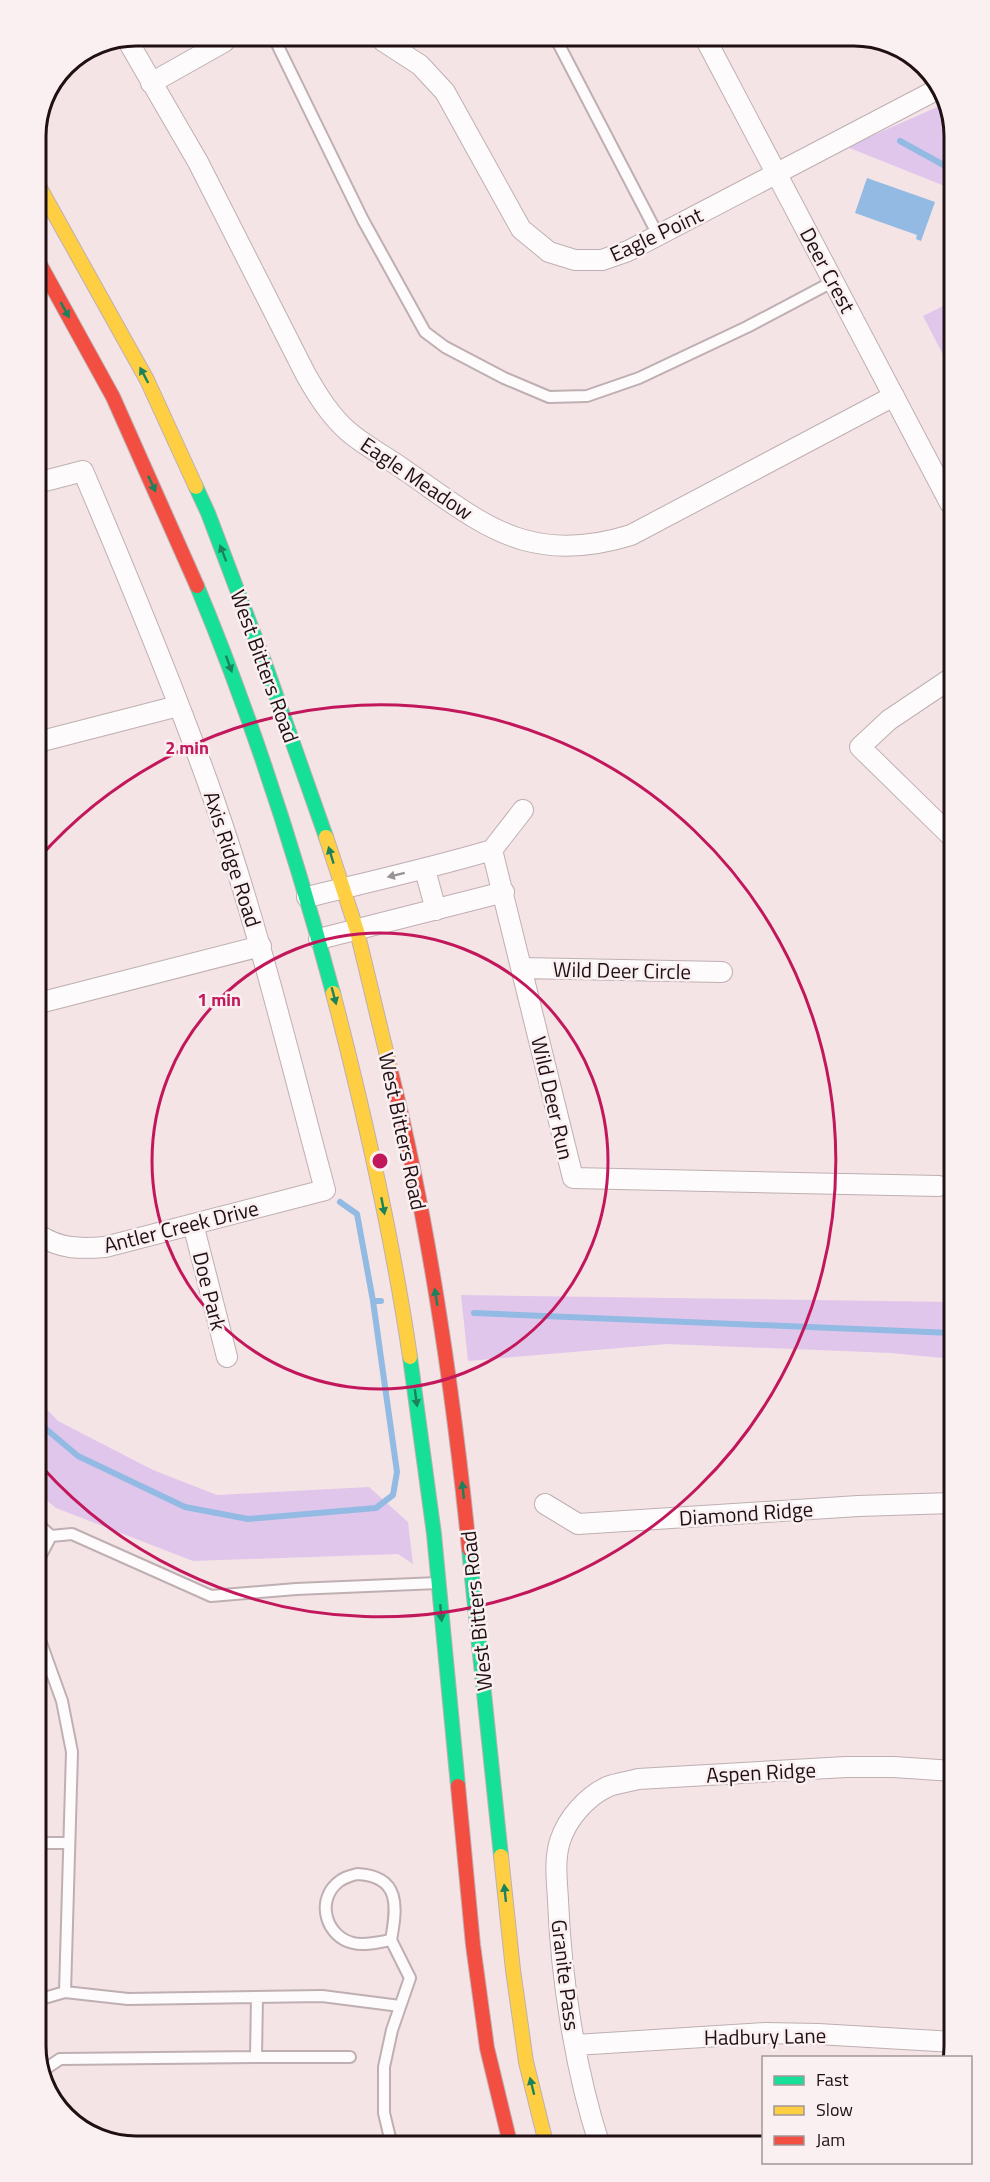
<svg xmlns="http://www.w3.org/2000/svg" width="990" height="2182" viewBox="0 0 990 2182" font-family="'Titillium Web',sans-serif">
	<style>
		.green { fill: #e1c6ec }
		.water { fill: #93bae3 }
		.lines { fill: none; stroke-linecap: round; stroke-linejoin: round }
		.stream { stroke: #93bae3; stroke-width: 6 }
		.lane-casing { stroke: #bfafb2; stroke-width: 14 }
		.street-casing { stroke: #bfafb2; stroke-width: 22 }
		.fast-casing { stroke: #bfafb2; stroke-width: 16 }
		.slow-casing { stroke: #bfafb2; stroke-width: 16 }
		.jam-casing { stroke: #bfafb2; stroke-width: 16 }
		.lane { stroke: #fdfbfb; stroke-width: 10 }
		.street { stroke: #fdfbfb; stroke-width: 20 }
		.fast { stroke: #16e098; stroke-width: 14 }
		.slow { stroke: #ffcf43; stroke-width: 14 }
		.jam { stroke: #f24e42; stroke-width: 14 }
		.oneway { fill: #1b825c }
		.oneway2 { fill: #9a9193 }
		.ring { fill: none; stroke: #c2185b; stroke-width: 3 }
		.labels { text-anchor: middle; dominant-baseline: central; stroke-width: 5; stroke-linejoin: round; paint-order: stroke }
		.street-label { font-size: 21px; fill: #211013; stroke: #faf0f1 }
		.rim { fill: none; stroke: #211013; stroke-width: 3 }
		.centre { fill: #c2185b; stroke: #faf0f1; stroke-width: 3 }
		.ring-label { font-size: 18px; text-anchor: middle; font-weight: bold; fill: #c2185b; stroke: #faf0f1; stroke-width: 5; stroke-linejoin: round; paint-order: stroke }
	</style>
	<rect width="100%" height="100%" fill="#f4e4e6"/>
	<path class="green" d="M937,107L949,130V190L947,187L847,147Z
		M949,303V366L923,316Z
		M461,1295L952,1302V1359L891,1353L667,1344L468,1361Z
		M40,1402L58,1421L153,1470L217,1495L369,1487L408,1522L413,1564L398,1554L193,1561L56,1508L40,1495Z"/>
	<path class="water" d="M867,178L935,202L921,241L916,239L917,235L855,213Z"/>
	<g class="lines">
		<path class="stream" d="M900,141L949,168
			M340,1202L357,1214L373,1301
			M474,1313L952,1333
			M40,1424L78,1456L185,1507L248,1519L376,1508L393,1495L397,1472L373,1301H381"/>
		<g class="lane-casing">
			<path id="lane" d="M556,39L658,235
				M276,42L363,220L425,332L445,347L504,378L549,397L587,396L639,378L747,327L834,281
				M40,1526L51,1536
				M40,1557L51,1536L72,1534L211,1596L296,1589L438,1583
				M40,1640L62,1701L72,1752L65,1992L128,1999L322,1996L400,2006
				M41,1843H68
				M357,1874C401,1876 397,1907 391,1940C379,1942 365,1946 353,1943C327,1937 316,1903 336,1884C342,1878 349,1876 357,1874Z
				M391,1940L410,1978L392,2030L384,2067V2113L390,2138L394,2144
				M257,1997L256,2057H350
				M41,1999L65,1992
				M41,2072L60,2059L256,2057"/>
		</g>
		<g class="street-casing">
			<path id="street" d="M705,38L950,503
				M383,41L420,65L445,92L521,229L549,252L575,260H602L628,251L938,89
				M129,43L198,162L306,375C318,396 331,417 350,433C367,447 388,458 406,471C443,496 481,528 524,540C560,550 596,546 631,535L894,396
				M151,83L224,42
				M37,483L83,471C129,579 174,687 213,797C258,926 290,1059 325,1190L105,1247C80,1249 60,1249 39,1235
				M950,679L889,720L860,747L951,836
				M38,742L178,706
				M523,810L492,850L573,1178L939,1186
				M425,870L436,910
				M307,897C369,882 431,868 492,850
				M319,939L504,892
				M522,968L722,972
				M39,1003L261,946
				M193,1224L227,1357
				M545,1504L578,1524L858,1506L952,1503
				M575,2045L766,2033L818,2034L954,2042
				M599,2143C575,2069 561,1977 558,1900C557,1881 554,1860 560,1841C567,1819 586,1797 607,1787C616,1783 628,1782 638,1779L846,1767H894L953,1771"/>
		</g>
		<g class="fast-casing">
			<path id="fast" d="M196,487L208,513L264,661L326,837
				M197,586C252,718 296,855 333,993
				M410,1357L434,1534L458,1786
				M469,1549L501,1856"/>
		</g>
		<g class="slow-casing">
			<path id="slow" d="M36,181L147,380L196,487
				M326,837L357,931L391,1072
				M333,993C364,1112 392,1234 410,1357
				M501,1856L513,1970L526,2062L546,2143"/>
		</g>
		<g class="jam-casing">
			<path id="jam" d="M37,259L113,397L197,586
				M391,1072C430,1228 453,1389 469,1549
				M458,1786L473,1945L487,2048L510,2143"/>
		</g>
		<use href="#lane" class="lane"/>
		<use href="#street" class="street"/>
		<use href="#fast" class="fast"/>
		<use href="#slow" class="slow"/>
		<use href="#jam" class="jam"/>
	</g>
	<defs><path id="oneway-solid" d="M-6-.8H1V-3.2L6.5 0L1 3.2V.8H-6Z" transform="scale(1.5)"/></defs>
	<g class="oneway">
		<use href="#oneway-solid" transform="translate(65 310) rotate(61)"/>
		<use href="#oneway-solid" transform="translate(144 375) rotate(-118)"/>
		<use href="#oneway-solid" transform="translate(152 484) rotate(65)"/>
		<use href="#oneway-solid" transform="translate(223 553) rotate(-111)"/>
		<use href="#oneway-solid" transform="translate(229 664) rotate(70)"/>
		<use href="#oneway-solid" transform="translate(331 855) rotate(-107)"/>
		<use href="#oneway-solid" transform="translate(334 996) rotate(75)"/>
		<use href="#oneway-solid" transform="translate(383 1206) rotate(79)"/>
		<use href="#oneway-solid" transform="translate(436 1297) rotate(-99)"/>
		<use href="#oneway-solid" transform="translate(416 1398) rotate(82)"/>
		<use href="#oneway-solid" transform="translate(463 1490) rotate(-96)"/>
		<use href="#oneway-solid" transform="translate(441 1613) rotate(85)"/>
		<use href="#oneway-solid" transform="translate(505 1893) rotate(-96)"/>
		<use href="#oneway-solid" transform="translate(532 2086) rotate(-104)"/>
	</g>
	<use class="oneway2" href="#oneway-solid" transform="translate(396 875) rotate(166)"/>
	<g class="ring">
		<circle cx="380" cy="1161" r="228"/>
		<path d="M38 859A456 456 0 1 1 41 1466"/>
	</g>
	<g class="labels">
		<g class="street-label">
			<text transform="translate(656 234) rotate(-25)">Eagle Point</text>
			<text transform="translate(828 270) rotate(62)">Deer Crest</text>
			<text transform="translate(417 478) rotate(34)">Eagle Meadow</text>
			<text transform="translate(265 666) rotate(70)">West Bitters Road</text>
			<text transform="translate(233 859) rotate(72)">Axis Ridge Road</text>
			<text transform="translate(622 970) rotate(1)">Wild Deer Circle</text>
			<text transform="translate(553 1098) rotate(77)">Wild Deer Run</text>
			<text transform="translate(403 1131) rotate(78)">West Bitters Road</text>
			<text transform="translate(181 1226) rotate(-14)">Antler Creek Drive</text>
			<text transform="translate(210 1291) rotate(76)">Doe Park</text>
			<text transform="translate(746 1513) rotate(-4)">Diamond Ridge</text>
			<text transform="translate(476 1611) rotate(-96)">West Bitters Road</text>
			<text transform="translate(761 1772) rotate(-3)">Aspen Ridge</text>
			<text transform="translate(566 1975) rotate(83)">Granite Pass</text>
			<text transform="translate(765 2036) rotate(-1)">Hadbury Lane</text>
		</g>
	</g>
	<path d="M0 0H990V2182H0ZM136 46H854A90 90 0 0 1 944 136V2046A90 90 0 0 1 854 2136H136A90 90 0 0 1 46 2046V136A90 90 0 0 1 136 46Z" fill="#faf0f1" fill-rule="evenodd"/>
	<path class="rim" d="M136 46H854A90 90 0 0 1 944 136V2046A90 90 0 0 1 854 2136H136A90 90 0 0 1 46 2046V136A90 90 0 0 1 136 46Z"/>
	<circle cx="380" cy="1161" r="9" class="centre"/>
	<g class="ring-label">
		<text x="187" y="754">2 min</text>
		<text x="219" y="1006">1 min</text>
	</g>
	<rect x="762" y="2056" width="210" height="108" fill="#faf0f1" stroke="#a39698" stroke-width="1.5"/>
	<rect x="774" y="2076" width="30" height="9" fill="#16e098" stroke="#a39698" stroke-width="1.5"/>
	<text x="816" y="2086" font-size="18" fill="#211013">Fast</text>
	<rect x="774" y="2106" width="30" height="9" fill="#ffcf43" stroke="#a39698" stroke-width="1.5"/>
	<text x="816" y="2116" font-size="18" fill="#211013">Slow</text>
	<rect x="774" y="2136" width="30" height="9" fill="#f24e42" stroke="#a39698" stroke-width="1.5"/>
	<text x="816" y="2146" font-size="18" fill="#211013">Jam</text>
</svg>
